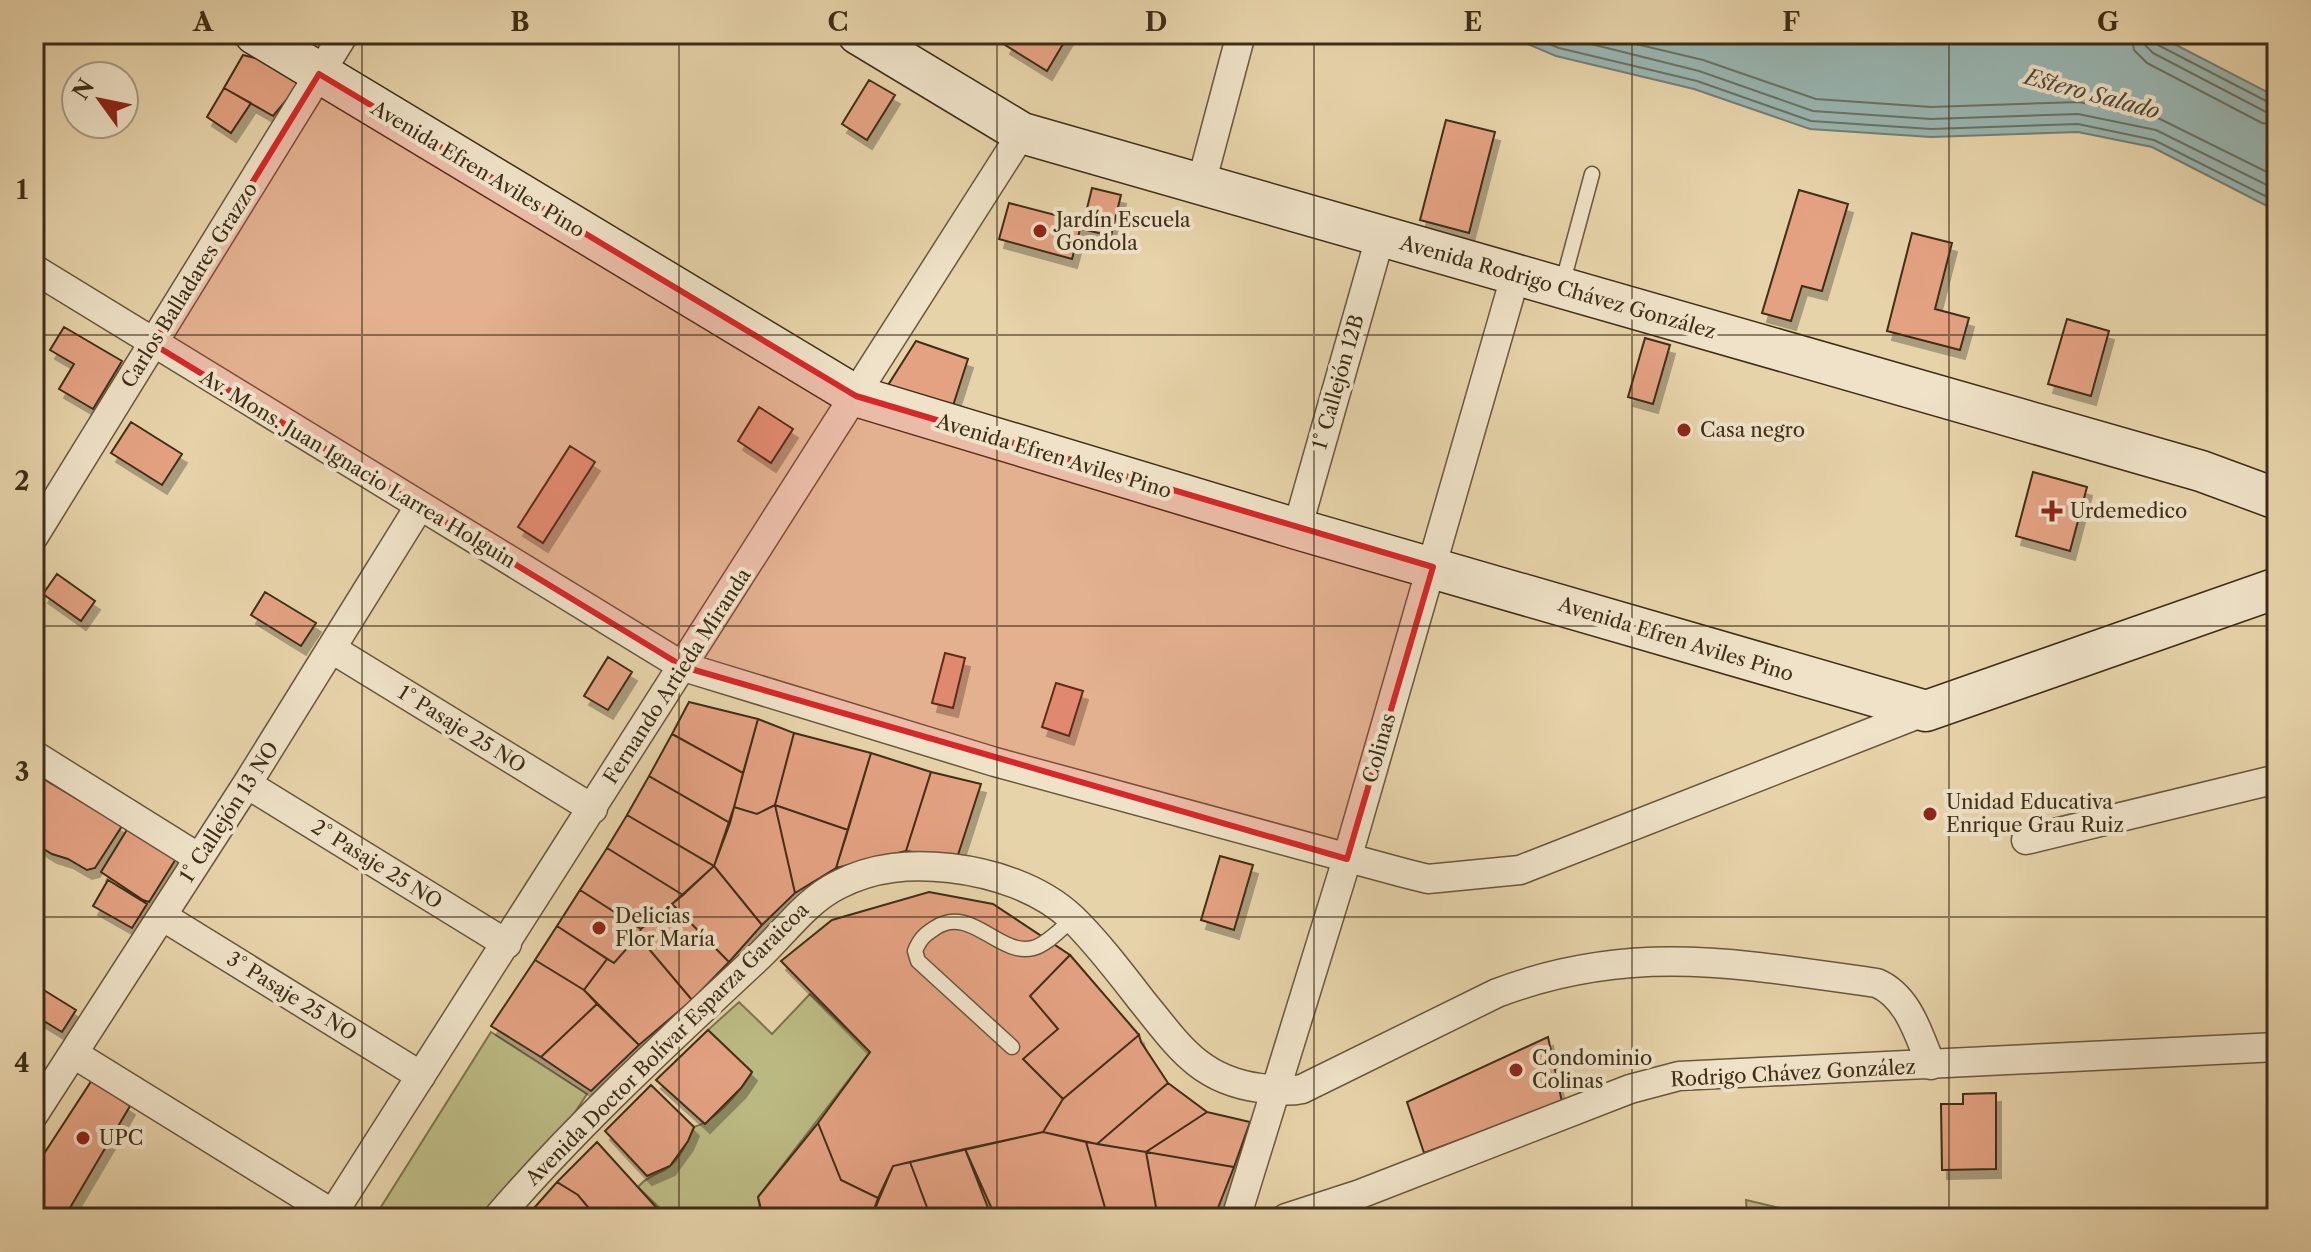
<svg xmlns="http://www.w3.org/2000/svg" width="2311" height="1252" viewBox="0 0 2311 1252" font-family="'Libre Caslon Text',serif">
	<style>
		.green { fill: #bcba84; stroke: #7e744d; stroke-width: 2 }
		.water { fill: #99b6b2; stroke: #757f74; stroke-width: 2 }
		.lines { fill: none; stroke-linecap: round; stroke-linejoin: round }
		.shore { stroke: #6c7264; stroke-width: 2 }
		.building { fill: #e4a283; stroke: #3f2d16; stroke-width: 2; filter: url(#shadow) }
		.lane-casing { stroke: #69563b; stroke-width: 17 }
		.street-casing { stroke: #69563b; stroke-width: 31 }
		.secondary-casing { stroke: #3f2d16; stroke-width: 43 }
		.lane { stroke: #efe2c8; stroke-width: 14 }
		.street { stroke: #efe2c8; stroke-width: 28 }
		.secondary { stroke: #efe2c8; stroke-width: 40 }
		.marked { fill: #d62828; fill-opacity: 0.2; stroke: #d62828; stroke-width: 6; stroke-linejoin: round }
		.grid { fill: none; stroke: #3f2d16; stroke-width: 2; stroke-opacity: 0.55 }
		.poi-dot { fill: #8f2418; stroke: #efe2c8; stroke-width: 3 }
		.labels { text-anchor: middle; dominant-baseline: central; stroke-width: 8; stroke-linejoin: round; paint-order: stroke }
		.street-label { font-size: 20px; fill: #3f2d16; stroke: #efe2c8 }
		.poi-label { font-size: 20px; fill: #3f2d16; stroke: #efe2c8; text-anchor: start }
		.water-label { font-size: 22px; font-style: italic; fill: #514835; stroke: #efe2c8 }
		.neatline { fill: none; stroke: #3f2d16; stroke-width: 3 }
		.grid-label { font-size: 26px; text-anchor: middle; font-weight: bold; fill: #3f2d16 }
	</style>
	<defs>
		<filter id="shadow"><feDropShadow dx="5" dy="9" stdDeviation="0" flood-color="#0004"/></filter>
	</defs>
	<rect width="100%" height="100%" fill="#e7d3aa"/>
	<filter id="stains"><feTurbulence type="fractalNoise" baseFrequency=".0025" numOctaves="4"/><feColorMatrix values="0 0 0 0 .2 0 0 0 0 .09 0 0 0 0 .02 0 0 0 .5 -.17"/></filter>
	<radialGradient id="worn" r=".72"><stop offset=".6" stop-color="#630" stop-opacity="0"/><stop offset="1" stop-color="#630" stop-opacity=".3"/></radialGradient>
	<path class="green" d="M810,994L870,1052L758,1197L761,1214L752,1218H670L638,1187C650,1173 660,1175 670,1166C681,1157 689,1139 694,1127C717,1120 739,1092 752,1073L708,1030L739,1002L772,1034Z
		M491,1032L587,1094L552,1147L490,1218H374Z
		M1746,1200L1822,1218H1747Z"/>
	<path class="water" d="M1504,34H2155L2277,97V211L2152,147L2078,132L1931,137L1810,129L1694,89L1556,56Z"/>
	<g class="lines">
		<path class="shore" d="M1525,34L1559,48L1697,81L1811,121L1931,129L2078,124L2154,140L2277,202
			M1551,34L1699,71L1813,111L1931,119L2078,114L2156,130L2277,190
			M1594,34L1703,60L1816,99L1931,107L2079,102L2158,118L2277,177
			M2131,34L2134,50L2147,63L2262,123L2277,126
			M2143,34L2145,45L2153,53L2266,112L2277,114
			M2153,34L2158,45L2270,103L2277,104"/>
	</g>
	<path class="building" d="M1012,34H1069L1047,71L1005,45Z
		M243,55L300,69L305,78L273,116L224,88Z
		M869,80L895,95L867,140L842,124Z
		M224,88L251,103L231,133L207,117Z
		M1446,120L1495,132L1469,233L1420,220Z
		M1092,188L1121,195L1111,236L1082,229Z
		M1799,190L1848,204L1822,291L1802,286L1791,321L1762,313Z
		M1009,203L1082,222L1072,259L999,239Z
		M1912,233L1952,243L1935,309L1969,318L1960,350L1887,331Z
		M2067,319L2109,331L2091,396L2048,384Z
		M64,327L122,361L93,409L59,389L74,364L50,350Z
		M1645,338L1670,345L1653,404L1628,397Z
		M916,341L968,359L951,412L883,393Z
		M759,407L793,429L771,463L738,441Z
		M131,422L182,454L162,485L111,453Z
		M570,446L595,462L543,543L518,527Z
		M2033,472L2087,487L2070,551L2016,536Z
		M57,574L95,601L81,621L43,594Z
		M265,592L316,623L301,646L251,615Z
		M945,653L965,658L953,708L932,703Z
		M608,657L632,672L608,710L584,696Z
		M1056,683L1083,691L1069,736L1042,727Z
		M689,702L758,719L743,773L672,734Z
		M758,719L794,733L775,805L757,814L734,807Z
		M794,733L871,753L848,830L775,805Z
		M672,734L743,773L730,823L649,776Z
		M871,753L931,772L906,851L836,868Z
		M931,772L981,784L957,858L906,851Z
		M37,775L122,826L95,868L87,870L68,859L52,854L42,848L35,839L37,811L34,810V780Z
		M649,776L730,823L714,866L627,815Z
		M775,805L848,830L836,868L795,893Z
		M775,805L795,893L762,925L714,866L734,807L757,814Z
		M627,815L714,866L683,895L607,848Z
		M128,828L179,854L149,902L143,900L101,872Z
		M607,848L683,895L641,929L580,890Z
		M1220,856L1253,865L1234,930L1201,920Z
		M714,866L762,925L729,962L672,904Z
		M108,880L147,904L132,928L93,906Z
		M580,890L641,929L638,936L614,963L557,926Z
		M929,892L993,904L1070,955L1030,996L1058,1029L1023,1059L1063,1099L1043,1132L893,1166L878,1198L841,1180L818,1123L870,1052L781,961L832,920Z
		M672,904L729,962L692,1000L638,936L641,929Z
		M557,926L607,959L584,990L535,960Z
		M638,936L692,1000L639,1045L584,990L607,959L614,963Z
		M1070,955L1139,1035L1063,1099L1023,1059L1058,1029L1030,996Z
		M535,960L584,990L597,1004L541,1057L491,1026Z
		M34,984L76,1010L62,1032L34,1015Z
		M597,1004L639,1045L591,1091L541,1057Z
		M708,1030L752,1072L741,1088L705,1124L656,1080Z
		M1139,1035L1141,1042L1168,1083L1097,1144L1043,1132L1063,1099Z
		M1548,1037L1562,1102L1424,1153L1407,1102Z
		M92,1080L130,1106L64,1218H53L34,1207V1169Z
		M1168,1083L1207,1112L1146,1152L1097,1144Z
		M651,1085L694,1127L688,1141L670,1166L647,1176L605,1131Z
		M1996,1093V1169L1942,1170L1941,1104H1963V1094Z
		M1207,1112L1250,1122L1234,1167L1146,1152Z
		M818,1123L841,1180L878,1198L871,1218H763L758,1197Z
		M1043,1132L1086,1142L1108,1218H996L965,1149Z
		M597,1142L655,1206L669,1218H597L578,1195L557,1182Z
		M1086,1142L1146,1152L1158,1218H1108Z
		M965,1149L992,1218H931L910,1162Z
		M1146,1152L1234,1167L1214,1218H1158Z
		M910,1162L931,1218H871L893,1166Z
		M557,1182L578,1195L597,1218H529L527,1216Z"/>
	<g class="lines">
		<g class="lane-casing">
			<path id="lane" d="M1562,285L1592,174
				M1012,1047L918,961L915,951C920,939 924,935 935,928C970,904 1000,957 1033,948C1048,944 1061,928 1073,919"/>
		</g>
		<g class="street-casing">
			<path id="street" d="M1201,184L1241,34
				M34,269L684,667L995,762L1404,873L1428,879L1520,870L1926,711
				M1297,529L1381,234
				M34,536L344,34
				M332,649L593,809
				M34,755L199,858
				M247,784L507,944
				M2026,840L2277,779
				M162,916L421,1076
				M74,1054L333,1214
				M34,1114L247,784L419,507
				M330,1218L1022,133
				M497,1218C576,1126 665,1044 754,961C782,936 804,902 838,885C874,866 912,864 950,868C993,873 1040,888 1072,918C1096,941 1121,974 1142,1001C1178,1045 1199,1080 1260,1088C1274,1090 1288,1092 1302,1089L1497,993C1632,942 1740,964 1877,983C1909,997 1919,1036 1931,1065
				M1236,1218L1347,859L1515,277
				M1286,1218L1360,1194L1630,1089L1679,1076L2277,1047"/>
		</g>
		<g class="secondary-casing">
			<path id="secondary" d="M255,34L856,396L1297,529L1926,711L2277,588
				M858,34L1022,133L2201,471L2277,499"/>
		</g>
		<use href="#lane" class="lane"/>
		<use href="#street" class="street"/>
		<use href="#secondary" class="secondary"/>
	</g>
	<path class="marked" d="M319,74L856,396L1433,567L1347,859L684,667L153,344Z"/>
	<path class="grid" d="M362,34V1218M679,34V1218M997,34V1218M1314,34V1218M1632,34V1218M1949,34V1218M34,335H2277M34,626H2277M34,917H2277"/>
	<g class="poi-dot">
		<circle cx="1040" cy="231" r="8"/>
		<circle cx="1684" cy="430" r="8"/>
		<path d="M2048 499h8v8h8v8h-8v8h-8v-8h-8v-8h8z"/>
		<circle cx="1930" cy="814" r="8"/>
		<circle cx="599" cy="928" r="8"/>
		<circle cx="1516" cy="1070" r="8"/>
		<circle cx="83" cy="1138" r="8"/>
	</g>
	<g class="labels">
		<g class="street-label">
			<text transform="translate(478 169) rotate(31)">Avenida Efren Aviles Pino</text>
			<text transform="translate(189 285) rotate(-58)">Carlos Balladares Grazzo</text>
			<text transform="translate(1558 287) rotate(16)">Avenida Rodrigo Chávez González</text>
			<text transform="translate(1338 382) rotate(-74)">1° Callejón 12B</text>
			<text transform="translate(1054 456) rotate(17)">Avenida Efren Aviles Pino</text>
			<text transform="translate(358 469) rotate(31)">Av. Mons. Juan Ignacio Larrea Holguin</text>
			<text transform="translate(1676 639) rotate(17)">Avenida Efren Aviles Pino</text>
			<text transform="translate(677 676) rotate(-57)">Fernando Artieda Miranda</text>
			<text transform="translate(462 729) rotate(32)">1° Pasaje 25 NO</text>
			<text transform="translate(1379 748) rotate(-74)">Colinas</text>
			<text transform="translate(229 812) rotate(-57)">1° Callejón 13 NO</text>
			<text transform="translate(377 864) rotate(32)">2° Pasaje 25 NO</text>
			<text transform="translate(292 996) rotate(32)">3° Pasaje 25 NO</text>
			<text transform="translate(667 1044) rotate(-45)">Avenida Doctor Bolívar Esparza Garaicoa</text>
			<text transform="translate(1793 1073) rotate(-3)">Rodrigo Chávez González</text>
		</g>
		<g class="poi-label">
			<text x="1056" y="220">Jardín Escuela<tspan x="1056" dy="23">Gondola</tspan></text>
			<text x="1700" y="430">Casa negro</text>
			<text x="2070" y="511">Urdemedico</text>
			<text x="1946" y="802">Unidad Educativa<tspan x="1946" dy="23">Enrique Grau Ruiz</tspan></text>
			<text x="615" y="916">Delicias<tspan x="615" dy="23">Flor María</tspan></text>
			<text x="1532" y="1058">Condominio<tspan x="1532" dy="23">Colinas</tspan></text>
			<text x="99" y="1138">UPC</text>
		</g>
		<g class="water-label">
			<text transform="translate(2092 94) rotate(15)">Estero Salado</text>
		</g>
	</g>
	<rect width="2311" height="1252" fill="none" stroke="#e7d3aa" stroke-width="88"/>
	<g transform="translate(100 100) rotate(303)"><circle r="38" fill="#efe2c8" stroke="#a99a81" stroke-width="2"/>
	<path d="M0-6L14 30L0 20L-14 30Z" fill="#8f2418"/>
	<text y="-12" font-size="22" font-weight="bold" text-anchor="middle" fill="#3f2d16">N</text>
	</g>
	<rect x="44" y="44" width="2223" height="1164" class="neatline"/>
	<g class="grid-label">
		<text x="203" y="31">A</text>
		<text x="520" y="31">B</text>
		<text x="838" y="31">C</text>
		<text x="1156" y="31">D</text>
		<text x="1473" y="31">E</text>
		<text x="1791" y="31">F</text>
		<text x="2108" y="31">G</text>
		<text x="22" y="199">1</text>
		<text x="22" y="490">2</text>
		<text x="22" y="781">3</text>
		<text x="22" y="1072">4</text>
	</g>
	<rect width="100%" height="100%" filter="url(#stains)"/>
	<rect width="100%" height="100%" fill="url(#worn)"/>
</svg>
